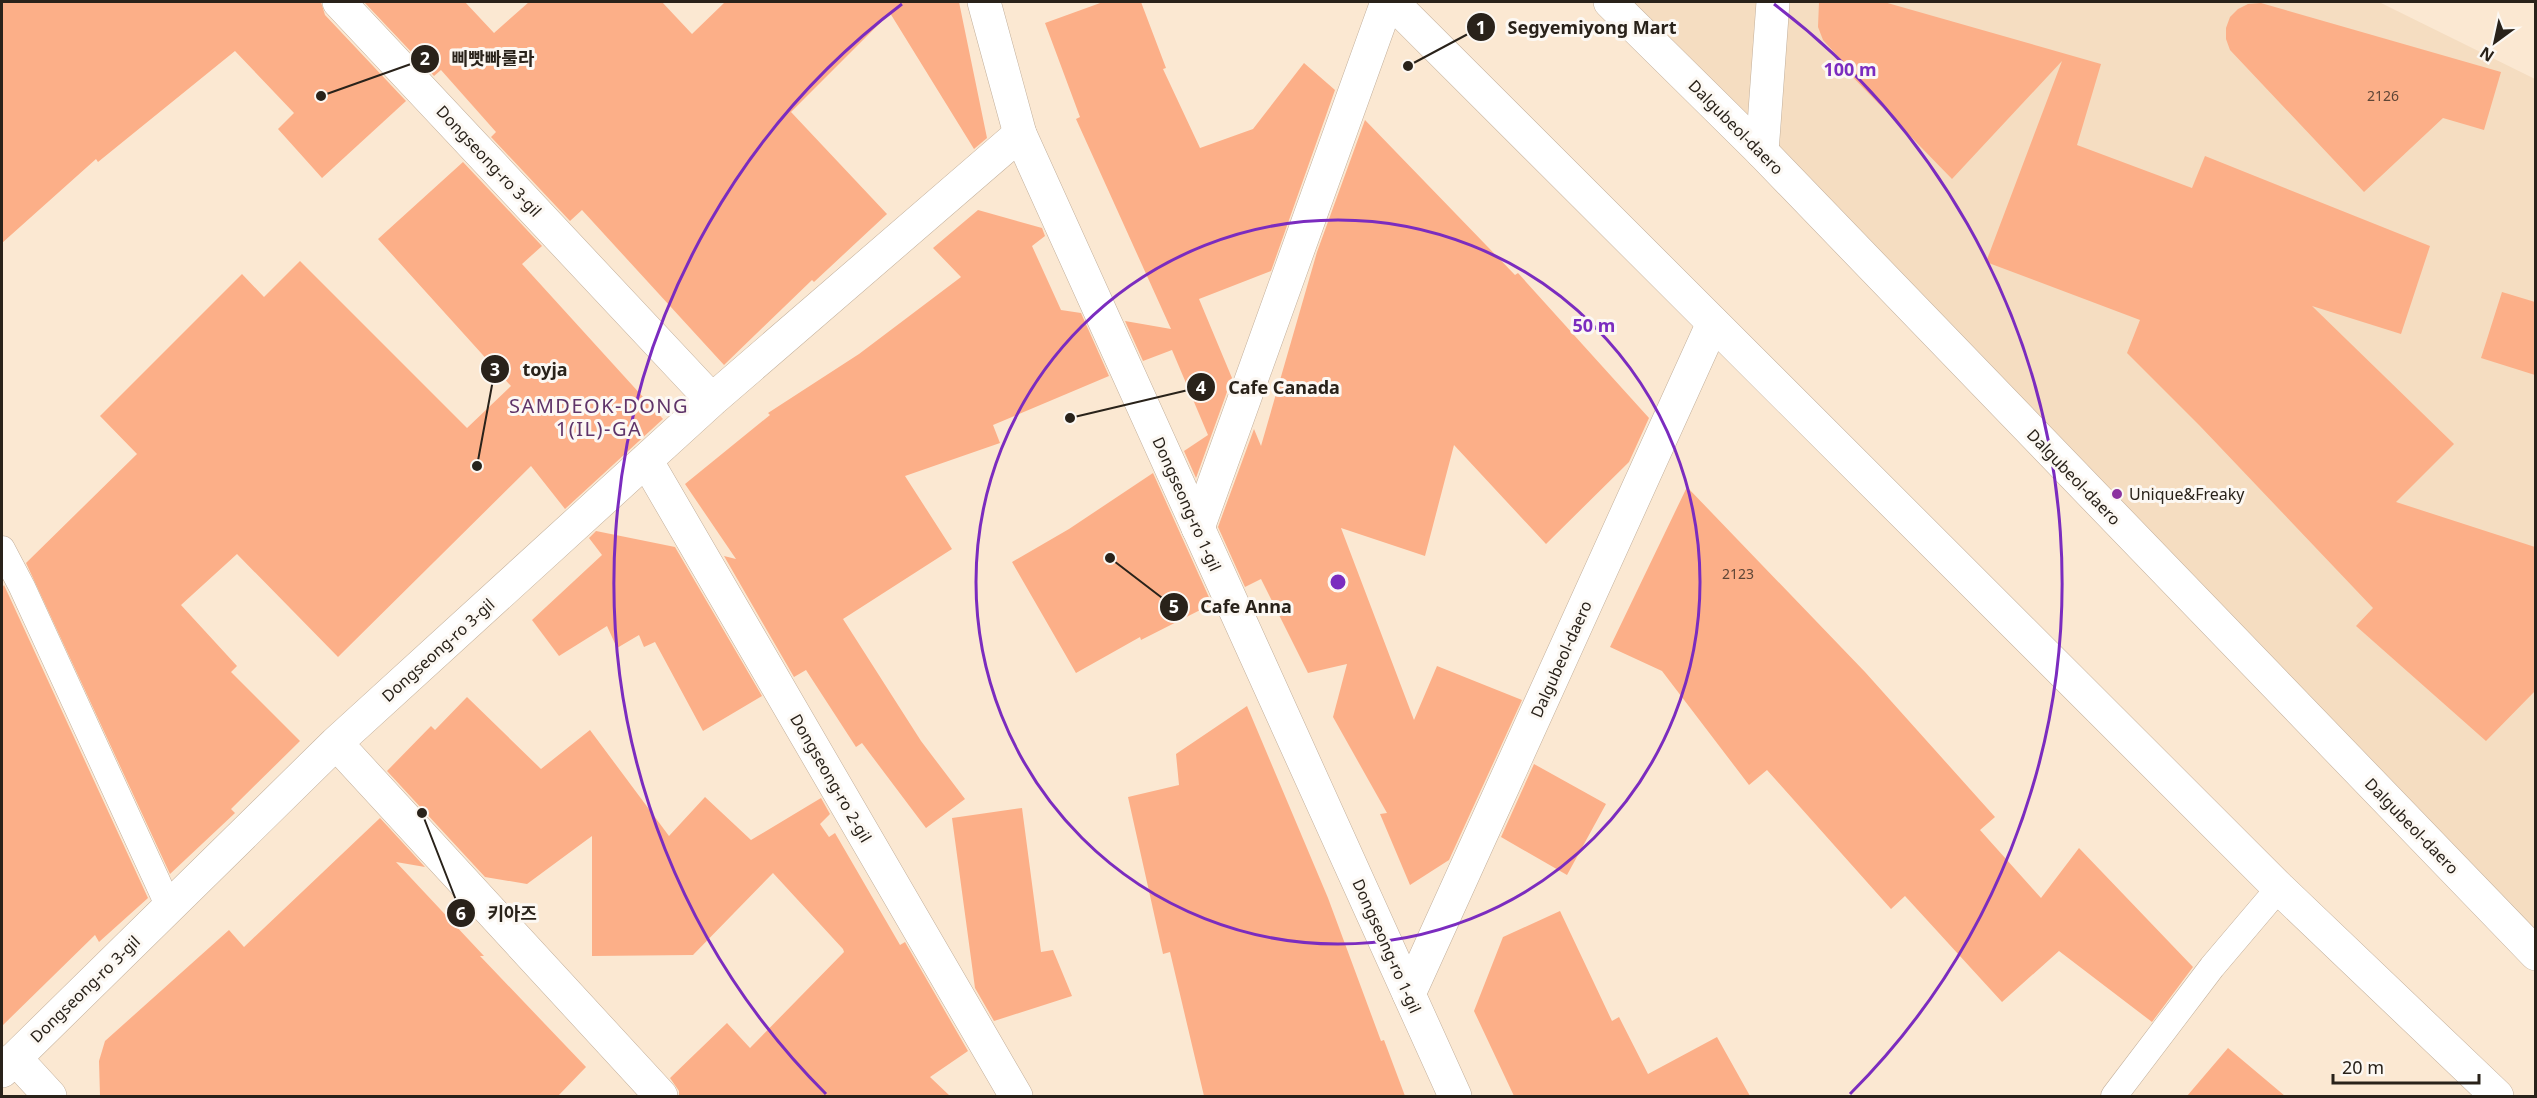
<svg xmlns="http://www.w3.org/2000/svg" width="2537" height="1098" viewBox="0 0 2537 1098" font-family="'Noto Sans','Noto Sans KR',sans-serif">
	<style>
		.built { fill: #f5ddc1 }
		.building { fill: #fcaf88 }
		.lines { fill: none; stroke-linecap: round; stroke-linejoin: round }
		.lane-casing { stroke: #c2af9b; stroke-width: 27 }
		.street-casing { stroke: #c2af9b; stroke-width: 34 }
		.secondary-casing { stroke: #c2af9b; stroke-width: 34 }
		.lane { stroke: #fff; stroke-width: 26 }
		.street { stroke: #fff; stroke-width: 33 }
		.secondary { stroke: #fff; stroke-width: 33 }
		.ring { fill: none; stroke: #7b2cbf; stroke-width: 3 }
		.poi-dot { fill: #8c339f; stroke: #fcf8f3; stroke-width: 2 }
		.labels { text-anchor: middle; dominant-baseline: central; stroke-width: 6; stroke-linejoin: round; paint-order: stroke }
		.number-label { font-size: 14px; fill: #5e4536 }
		.street-label { font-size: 16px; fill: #29221a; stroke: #fcf8f3 }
		.poi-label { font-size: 16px; fill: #29221a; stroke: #fcf8f3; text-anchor: start }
		.quarter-label { font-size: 20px; letter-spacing: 1.5px; fill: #5f3469; stroke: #fcf8f3 }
		.centre { fill: #7b2cbf; stroke: #fcf8f3; stroke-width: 3 }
		.ring-label { font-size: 18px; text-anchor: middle; font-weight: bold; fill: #7b2cbf; stroke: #fcf8f3; stroke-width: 6; stroke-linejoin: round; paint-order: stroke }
		.leader { fill: none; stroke: #29221a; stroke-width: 2 }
		.callout-dot { fill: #29221a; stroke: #fcf8f3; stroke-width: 2 }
		.mark-label { font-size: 18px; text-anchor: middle; font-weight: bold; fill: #fff }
		.callout-label { font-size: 18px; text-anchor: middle; font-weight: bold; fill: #29221a; stroke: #fcf8f3; stroke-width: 6; stroke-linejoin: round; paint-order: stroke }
	</style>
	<rect width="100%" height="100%" fill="#fbe8d2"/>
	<path class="built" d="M1601,2H2379L2535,79V954Z"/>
	<path class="building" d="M2,2H321L325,15L406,101L322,178L278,129L294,113L235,51L98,162L96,159L2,243Z
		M364,2H465L494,33L529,2H662L692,34L725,2H959L987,138L974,149L890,13L791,112L887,214L814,282L812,280L724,365L582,210L570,221L491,137L496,132L441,70L434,76Z
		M1103,2H1141L1166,68L1163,69L1200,148L1253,129L1304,63L1335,90L1271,271L1199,299L1232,378L1196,478L1184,451L1208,435L1172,350L1143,361L1125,321L1171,329L1076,119L1080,117L1045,23Z
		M1819,2H1884L2101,64L2077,145L2192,188L2205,156L2430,246L2401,334L2312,306L2454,444L2396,502L2535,547V691L2486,741L2356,626L2373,608L2200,426L2127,353L2140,320L1986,262L2062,61L1952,179L1840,64L1842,61L1823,40L1818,27Z
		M2261,3L2501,72L2484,130L2443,118L2364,192L2230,50L2226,39V28L2230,17L2238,9L2248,4Z
		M1365,120L1515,275L1518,273L1649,418L1629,462L1546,544L1454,445L1425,556L1341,528L1414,720L1437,666L1522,700L1449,860L1410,885L1380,814L1387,813L1333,717L1347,664L1308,673L1261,579L1245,587L1218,527L1254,429L1261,446L1317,252Z
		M463,162L542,246L522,264L663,419L565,509L531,466L338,657L237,554L181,605L237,666L231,672L300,741L231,809L235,813L170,874L26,563L137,454L100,416L242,274L264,297L300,261L467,428L511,386L378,239Z
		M978,210L1042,228L1045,236L1032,246L1061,310L1081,313L1109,376L993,425L1000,443L905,476L952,549L843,619L921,741L965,799L926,828L862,743L856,747L806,670L794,677L724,556L736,559L685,484L770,415L768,413L859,354L961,277L933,248Z
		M2502,292L2535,302V375L2481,358Z
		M1153,473L1212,604L1141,640L1140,637L1076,673L1012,562L1069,529Z
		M1687,487L1865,672L1995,817L1980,830L2041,898L2079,848L2193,967L2152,1022L2059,951L2002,1002L1905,896L1891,909L1767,770L1749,785L1662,671L1610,647Z
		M596,531L675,547L762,696L703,731L655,642L644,647L639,635L617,648L607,626L559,656L532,620L602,555L589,538Z
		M4,585L148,898L99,942L95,935L2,1026V588Z
		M467,697L541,769L590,730L669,836L705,797L751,840L821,798L830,814L820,824L829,837L835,833L900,945L905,942L968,1051L930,1077L950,1096H679V1091L670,1078L727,1023L750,1048L844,952L843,949L773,873L693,955L592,956V836L527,884L485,877L387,771L431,726L435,730Z
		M1247,706L1328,898L1381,1041L1384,1040L1405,1096H1204L1170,952L1163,954L1128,797L1179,785L1176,754Z
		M1534,764L1606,804L1567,875L1501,837Z
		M1022,808L1041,952L1053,950L1072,996L994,1021L975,988L952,818Z
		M380,818L425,867L396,862L484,956H480L586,1067L558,1096H100L99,1061L105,1041L229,930L244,947Z
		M1560,911L1612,1021L1619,1017L1648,1074L1717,1037L1750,1096H1514L1474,1011L1503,937Z
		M2228,1048L2285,1096H2187Z"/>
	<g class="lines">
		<g class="lane-casing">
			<path id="lane" d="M2,549L22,587L169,907
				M2114,1096L2212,967L2279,888"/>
		</g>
		<g class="street-casing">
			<path id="street" d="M339,2L712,400
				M1762,152L1773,2
				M646,460L1016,1096
				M1198,528L1387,2
				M336,743L661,1096
				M1409,994L1713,323
				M15,1058L50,1096
				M2,1071L336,743L712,400L1020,134"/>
		</g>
		<g class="secondary-casing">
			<path id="secondary" d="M984,2L1020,134L1455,1096
				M1392,2L2279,888L2497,1096
				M1610,2L1762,152L2536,954"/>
		</g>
		<use href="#lane" class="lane"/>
		<use href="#street" class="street"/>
		<use href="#secondary" class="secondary"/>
	</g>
	<g class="ring">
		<circle cx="1338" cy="582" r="362"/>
		<path d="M826 1094A724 724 0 0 1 902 4M1774 4A724 724 0 0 1 1850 1094"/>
	</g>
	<circle class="poi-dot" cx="2117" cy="494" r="6"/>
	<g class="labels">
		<g class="number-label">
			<text x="2383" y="95">2126</text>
			<text x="1738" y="573">2123</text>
		</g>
		<g class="street-label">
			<text transform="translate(1736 127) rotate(45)">Dalgubeol-daero</text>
			<text transform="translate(489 161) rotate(47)">Dongseong-ro 3-gil</text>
			<text transform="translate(2074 477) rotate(46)">Dalgubeol-daero</text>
			<text transform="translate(1187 504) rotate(66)">Dongseong-ro 1-gil</text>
			<text transform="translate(438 650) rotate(-42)">Dongseong-ro 3-gil</text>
			<text transform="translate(1561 659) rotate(-66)">Dalgubeol-daero</text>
			<text transform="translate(831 778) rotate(60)">Dongseong-ro 2-gil</text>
			<text transform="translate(2412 826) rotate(46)">Dalgubeol-daero</text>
			<text transform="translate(1387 946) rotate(66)">Dongseong-ro 1-gil</text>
			<text transform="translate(85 989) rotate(-44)">Dongseong-ro 3-gil</text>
		</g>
		<g class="poi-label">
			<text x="2129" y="494">Unique&amp;Freaky</text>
		</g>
		<g class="quarter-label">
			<text x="599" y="405">SAMDEOK-DONG<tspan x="599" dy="23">1(IL)-GA</tspan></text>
		</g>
	</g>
	<circle cx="1338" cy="582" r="9" class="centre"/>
	<g class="ring-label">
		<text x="1850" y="76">100 m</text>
		<text x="1594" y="332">50 m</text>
	</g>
	<path class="leader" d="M1408 66L1481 27M321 96L425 59M477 466L495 369M1070 418L1201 387M1110 558L1174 607M422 813L461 913"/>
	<g class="callout-dot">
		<circle cx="1408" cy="66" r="6"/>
		<circle cx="321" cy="96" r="6"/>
		<circle cx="477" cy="466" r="6"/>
		<circle cx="1070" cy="418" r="6"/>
		<circle cx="1110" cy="558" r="6"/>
		<circle cx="422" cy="813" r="6"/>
		<circle cx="1481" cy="27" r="15"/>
		<circle cx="425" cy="59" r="15"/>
		<circle cx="495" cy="369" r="15"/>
		<circle cx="1201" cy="387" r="15"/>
		<circle cx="1174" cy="607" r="15"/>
		<circle cx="461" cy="913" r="15"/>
	</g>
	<g class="mark-label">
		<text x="1481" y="34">1</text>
		<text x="425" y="65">2</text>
		<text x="495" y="376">3</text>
		<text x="1201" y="394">4</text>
		<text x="1174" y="613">5</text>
		<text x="461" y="920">6</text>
	</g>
	<g class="callout-label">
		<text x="1592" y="34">Segyemiyong Mart</text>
		<text x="493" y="65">삐빳빠룰라</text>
		<text x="545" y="376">toyja</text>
		<text x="1284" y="394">Cafe Canada</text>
		<text x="1246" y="613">Cafe Anna</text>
		<text x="512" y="920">키아즈</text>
	</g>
	<rect width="2537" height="1098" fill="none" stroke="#29221a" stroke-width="6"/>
	<g transform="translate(2495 42) rotate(213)" stroke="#fcf8f3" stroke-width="4.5" paint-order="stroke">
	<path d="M0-4.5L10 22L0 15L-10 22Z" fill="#29221a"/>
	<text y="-9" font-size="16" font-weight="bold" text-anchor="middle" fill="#29221a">N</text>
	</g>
	<path d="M2333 1074v9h146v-9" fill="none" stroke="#29221a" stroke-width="3"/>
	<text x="2342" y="1074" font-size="18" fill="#29221a" stroke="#fcf8f3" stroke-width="4.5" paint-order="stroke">20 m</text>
</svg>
